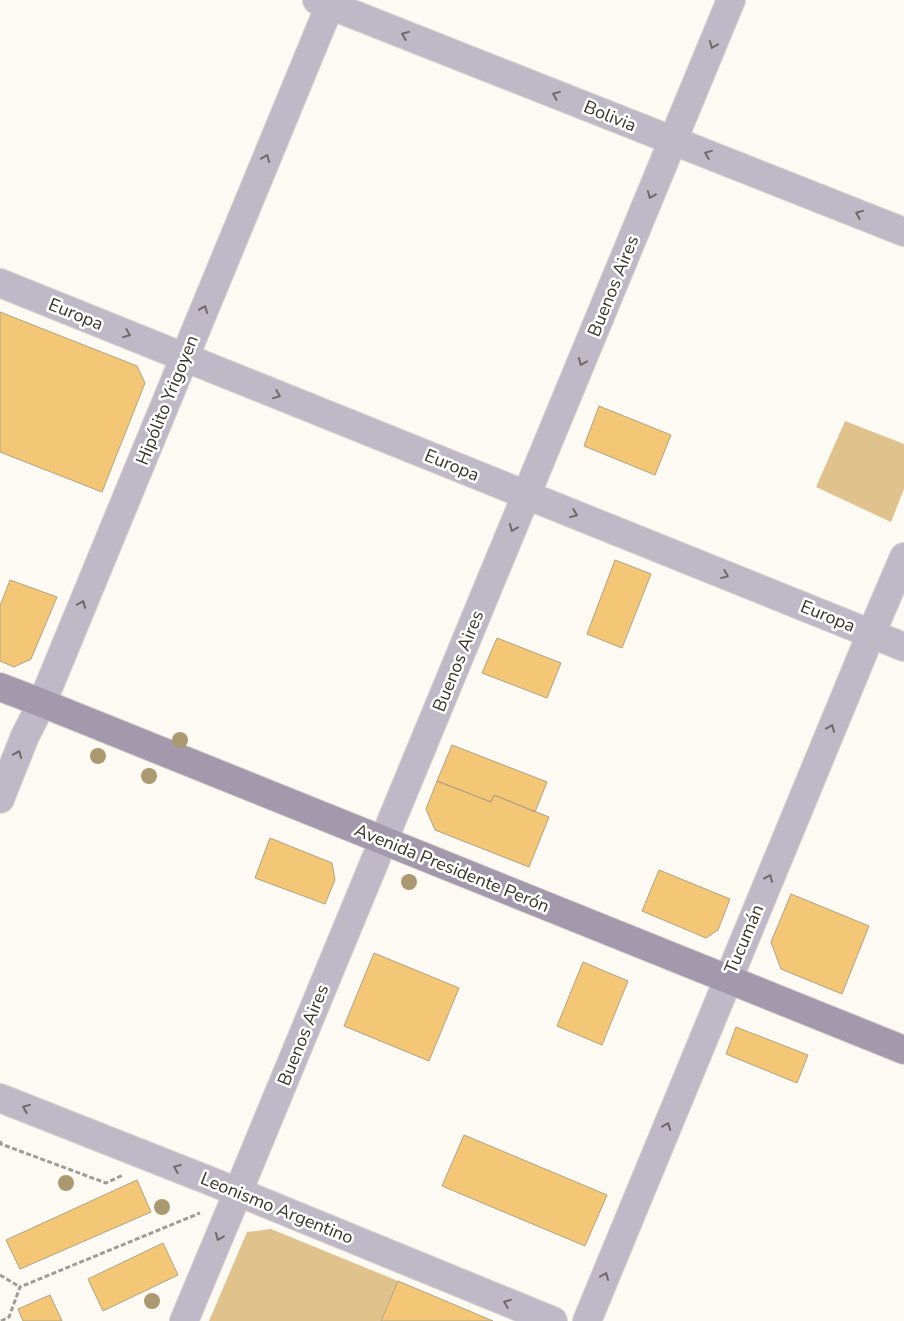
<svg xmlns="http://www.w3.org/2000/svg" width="904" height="1321" viewBox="0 0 904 1321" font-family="'Nunito Sans',sans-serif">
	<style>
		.green { fill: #e0c28d }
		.building { fill: #f4c776; stroke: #b1a183 }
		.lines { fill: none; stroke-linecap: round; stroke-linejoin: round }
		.street-casing { stroke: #dad6cf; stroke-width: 30 }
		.secondary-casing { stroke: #dad6cf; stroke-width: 30 }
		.path { stroke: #a19c93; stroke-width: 3; stroke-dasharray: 5 2.5; stroke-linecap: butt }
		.street { stroke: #bfb9c7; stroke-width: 28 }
		.secondary { stroke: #a299ad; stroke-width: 28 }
		.tree { fill: #ab9972 }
		.oneway { stroke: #706968 }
		.labels { text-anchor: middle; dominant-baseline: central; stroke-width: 5; stroke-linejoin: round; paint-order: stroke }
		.street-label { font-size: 18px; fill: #3b3428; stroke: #fff }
	</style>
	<rect width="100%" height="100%" fill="#fdfaf4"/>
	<path class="green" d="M845,421L904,444V489L891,522L816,487Z
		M271,1229L398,1281L381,1321H209L247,1232Z"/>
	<path class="building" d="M0,312L137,366L145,383L102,492L0,452Z
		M599,406L671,435L655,475L584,446Z
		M615,560L651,574L622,648L587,634Z
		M10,580L57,597L31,659L14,667L0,661V606Z
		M497,638L561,663L547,698L482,673Z
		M452,745L547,782L535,812L494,795L491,802L437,781Z
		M437,781L491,802L494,795L549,817L529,867L435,830L426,809Z
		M270,838L332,863L335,880L325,904L255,878Z
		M659,870L730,899L718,930L706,938L642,911Z
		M791,894L869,926L842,994L781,969L771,942Z
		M374,953L459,988L429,1061L344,1026Z
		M583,962L628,981L602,1045L557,1026Z
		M736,1027L808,1055L797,1083L726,1054Z
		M464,1135L607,1195L585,1246L442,1186Z
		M137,1180L151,1212L20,1269L6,1240Z
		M163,1243L178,1275L103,1311L88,1279Z
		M398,1281L493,1321H381Z
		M50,1295L62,1321H23L18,1309Z"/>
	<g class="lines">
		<g class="street-casing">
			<path id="street" d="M317,0L904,232
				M0,283L904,647
				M0,799L25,736L42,703L332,0
				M0,1098L238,1192L553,1321
				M184,1321L238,1192L731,0
				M587,1321L871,634L904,557"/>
		</g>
		<g class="secondary-casing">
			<path id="secondary" d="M0,687L42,703L904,1050"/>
		</g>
		<path class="path" d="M0,1141L1,1144L106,1183L123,1175
			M0,1275L20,1287
			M1,1321L9,1317L20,1287L200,1213"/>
		<use href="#street" class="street"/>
		<use href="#secondary" class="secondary"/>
	</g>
	<g class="tree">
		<circle cx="180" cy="740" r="8"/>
		<circle cx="98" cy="756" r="8"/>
		<circle cx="149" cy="776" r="8"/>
		<circle cx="409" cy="882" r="8"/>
		<circle cx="66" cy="1183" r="8"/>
		<circle cx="162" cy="1207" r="8"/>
		<circle cx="152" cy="1301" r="8"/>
	</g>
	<defs><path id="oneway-chevron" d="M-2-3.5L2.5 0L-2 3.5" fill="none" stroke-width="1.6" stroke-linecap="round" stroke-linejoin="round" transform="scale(1.25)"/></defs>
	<g class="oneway">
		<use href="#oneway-chevron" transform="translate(405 35) rotate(-158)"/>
		<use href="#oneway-chevron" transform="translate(713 45) rotate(112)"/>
		<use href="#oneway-chevron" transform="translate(556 95) rotate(-158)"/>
		<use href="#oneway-chevron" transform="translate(708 154) rotate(-158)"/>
		<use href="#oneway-chevron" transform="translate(266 158) rotate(-68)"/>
		<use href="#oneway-chevron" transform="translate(651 195) rotate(112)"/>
		<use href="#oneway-chevron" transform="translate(859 214) rotate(-158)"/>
		<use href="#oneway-chevron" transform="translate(204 309) rotate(-68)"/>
		<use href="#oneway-chevron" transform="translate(127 334) rotate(22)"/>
		<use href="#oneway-chevron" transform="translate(582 362) rotate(112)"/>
		<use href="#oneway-chevron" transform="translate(277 395) rotate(22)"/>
		<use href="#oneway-chevron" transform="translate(574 514) rotate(22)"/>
		<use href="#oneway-chevron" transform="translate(513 528) rotate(112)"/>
		<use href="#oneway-chevron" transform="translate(725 575) rotate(22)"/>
		<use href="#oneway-chevron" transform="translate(82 604) rotate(-68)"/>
		<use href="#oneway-chevron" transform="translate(831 728) rotate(-67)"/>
		<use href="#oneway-chevron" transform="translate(18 754) rotate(-68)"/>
		<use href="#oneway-chevron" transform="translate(769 878) rotate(-67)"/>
		<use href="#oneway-chevron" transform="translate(26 1108) rotate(-158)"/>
		<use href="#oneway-chevron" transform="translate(667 1126) rotate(-68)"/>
		<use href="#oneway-chevron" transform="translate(177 1168) rotate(-158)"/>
		<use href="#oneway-chevron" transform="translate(219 1237) rotate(113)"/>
		<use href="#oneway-chevron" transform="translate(605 1276) rotate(-68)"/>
		<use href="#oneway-chevron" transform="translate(507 1303) rotate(-158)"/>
	</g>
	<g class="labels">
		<g class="street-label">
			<text transform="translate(610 116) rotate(22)">Bolivia</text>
			<text transform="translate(613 286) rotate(-68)">Buenos Aires</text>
			<text transform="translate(76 314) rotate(22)">Europa</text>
			<text transform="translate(167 400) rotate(-68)">Hipólito Yrigoyen</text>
			<text transform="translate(452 465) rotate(22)">Europa</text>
			<text transform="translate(828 616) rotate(22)">Europa</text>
			<text transform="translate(458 661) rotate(-68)">Buenos Aires</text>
			<text transform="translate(452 868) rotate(22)">Avenida Presidente Perón</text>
			<text transform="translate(744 939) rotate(-67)">Tucumán</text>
			<text transform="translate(303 1035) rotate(-68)">Buenos Aires</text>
			<text transform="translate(277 1208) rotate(22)">Leonismo Argentino</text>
		</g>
	</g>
</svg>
